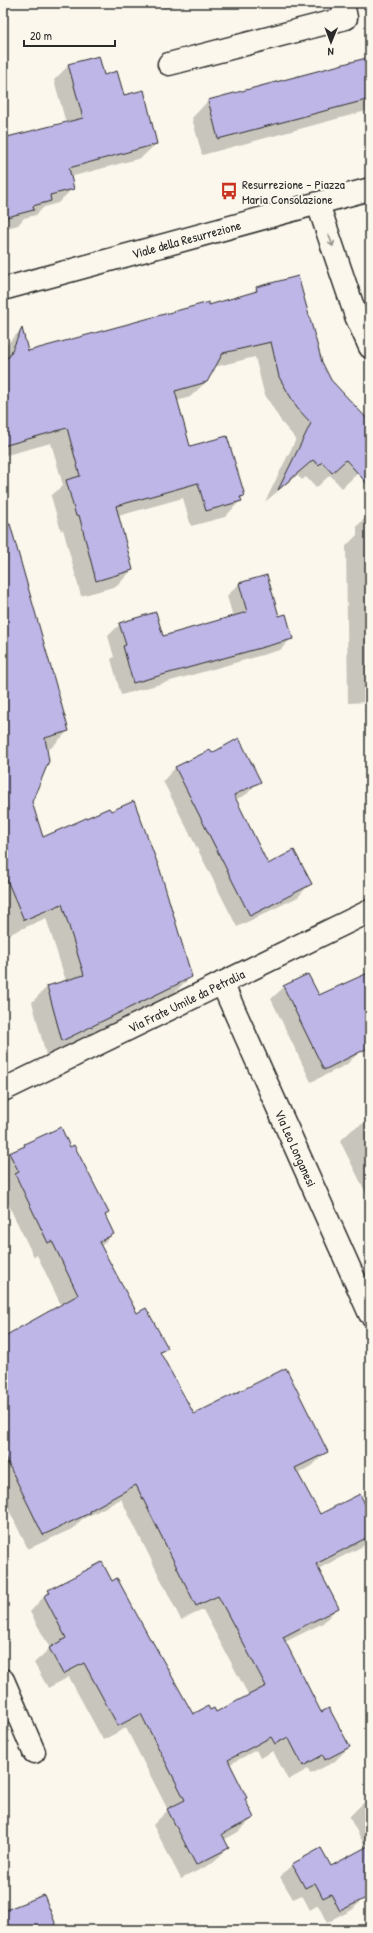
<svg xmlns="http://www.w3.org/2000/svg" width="373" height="1933" viewBox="0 0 373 1933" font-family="'Patrick Hand',sans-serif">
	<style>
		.shadow { fill: #0003 }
		.building { fill: #beb6e7; stroke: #2b2b2b }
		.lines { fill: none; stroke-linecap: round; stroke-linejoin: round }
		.minor-casing { stroke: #2b2b2b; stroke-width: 25 }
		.minor { stroke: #fbf7ec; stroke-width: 22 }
		.oneway { stroke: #93918c }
		.labels { text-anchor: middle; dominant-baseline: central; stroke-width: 4; stroke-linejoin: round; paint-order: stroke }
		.poi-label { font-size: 13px; fill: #2b2b2b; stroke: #fbf7ec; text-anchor: start }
		.street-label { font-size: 13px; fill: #2b2b2b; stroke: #fbf7ec }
	</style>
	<rect width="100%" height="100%" fill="#fbf7ec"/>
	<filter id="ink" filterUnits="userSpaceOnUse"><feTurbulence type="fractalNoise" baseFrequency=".025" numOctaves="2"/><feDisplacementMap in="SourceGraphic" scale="8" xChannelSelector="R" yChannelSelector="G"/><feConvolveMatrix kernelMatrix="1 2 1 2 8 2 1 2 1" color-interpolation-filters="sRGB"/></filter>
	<g filter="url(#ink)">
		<path class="shadow" d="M162,3H185L163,9Z
			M370,58V110L202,155L192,118L208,101Z
			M69,65L104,76L123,96L156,144L141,158L70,177L73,188L58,203L44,207L36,215L24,218L18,225L3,229V140L66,123L54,80Z
			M257,288L321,363L330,380L370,423V462L342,488L330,475L316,488L306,477L302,480L297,475L265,502L296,439L282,423L264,393L255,357L214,367L206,382L190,397L177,401L190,448L243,496L240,501L225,517L191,526L183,498L118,516L132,570L117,586L81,596L63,529L61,531L51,496L63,485L51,443L3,456V352L6,345L21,330L28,353L209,306L250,295Z
			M3,502L68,731L51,748L46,749L3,822Z
			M370,513V702L348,703L346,546L357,535V526Z
			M239,584L292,638L280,650L121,695L111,659L114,657L108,636L120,624L162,638L233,617L227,596Z
			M210,751L211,754L259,781L247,794L235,800L267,865L310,884L298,897L237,927L163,781L175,768Z
			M3,856L190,977L175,992L46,1055L32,1002L47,987L66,981L46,918L8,935L3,923Z
			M370,973V1042L346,1065L311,1082L271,999L284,987L318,996Z
			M370,1120V1201L340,1141L353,1129Z
			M25,1144L70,1148L107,1213L105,1216L113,1234L100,1247L136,1315L166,1348L160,1354L194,1415L327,1451L312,1466L297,1474L319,1516H370V1539L363,1546L318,1569L337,1608L323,1623L285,1642L320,1713L349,1747L334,1762L310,1774L308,1769L288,1780L273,1751L260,1758L256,1750L229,1765L246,1798L244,1800L253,1818L238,1832L224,1840L228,1848L213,1863L181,1879L153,1825L168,1810L126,1728L103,1740L69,1677L48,1688L34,1663L50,1648L30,1612L49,1591L111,1582L149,1641L193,1715L210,1711L216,1713L249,1696L203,1610L181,1620L121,1499L81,1520L74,1528L28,1549L3,1498V1338L61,1305L37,1255L34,1257L3,1194V1161L10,1154L21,1149Z
			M370,1746V1761L365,1752Z
			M370,1800V1855L349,1817L362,1804Z
			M3,1819L9,1830L3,1836Z
			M321,1849L331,1868L364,1898L352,1910L327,1923L318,1905L310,1910L302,1895L293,1899L280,1877L292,1865Z"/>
		<path class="building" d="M99,56L104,75L117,71L124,95L144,90L157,144L69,168L74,189L50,195L51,201L33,206L34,210L3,218V138L83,118L68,64Z
			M370,57V99L218,139L208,100Z
			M298,276L322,362L331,380L370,422V487L346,460L332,473L322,462L319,465L313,460L278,490L311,423L297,408L279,377L271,342L223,353L207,382L175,391L190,446L227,436L245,496L240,497L242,501L206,511L198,483L116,506L133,570L96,581L79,515L76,516L66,480L80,476L67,428L3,446V359L9,357L22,328L28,351L209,302V305L257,291L256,287Z
			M10,524L69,731L45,738L49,761L32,802L43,837L109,808L111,811L134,801L160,870L192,977L62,1041L47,986L84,975L62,904L24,920L3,871V525Z
			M267,575L279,616L286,614L293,639L133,683L123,646L126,645L119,623L156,612L163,636L247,612L239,583Z
			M239,738L261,782L234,795L268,864L294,850L312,884L250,916L175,767L210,750L212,753Z
			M370,972V1047L324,1070L283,986L308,974L319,995Z
			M61,1127L70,1147L74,1145L109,1213L105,1215L114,1234L99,1242L137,1313L146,1308L168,1348L160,1352L194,1414L286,1368L328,1452L295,1468L320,1514L360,1494L370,1514V1536L316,1564L339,1608L283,1637L321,1712L329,1708L350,1747L325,1760L323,1755L303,1766L288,1737L275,1744L271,1737L228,1760L247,1798L245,1799L254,1818L222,1834L229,1848L196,1865L167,1809L185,1800L141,1714L118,1726L84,1663L63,1674L49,1648L66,1638L44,1596L50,1593L48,1590L102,1562L112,1581L117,1578L150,1639H151L193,1714L208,1706L210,1710L214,1708L216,1712L266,1686L218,1596L196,1606L136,1485L89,1511L90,1513L43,1535L3,1453V1337L78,1295L52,1241L48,1243L15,1174L19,1172L9,1153L25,1146L24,1144Z
			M370,1845V1896L340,1911L331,1894L323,1898L315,1883L305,1888L292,1864L321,1848L331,1866Z
			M44,1895L58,1930H3V1911Z"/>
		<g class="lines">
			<g class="minor-casing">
				<g id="minor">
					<path d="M169,64L346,18L343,3"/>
					<path d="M318,204L356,316L370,347"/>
					<path id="s1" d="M3,289L370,189"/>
					<path id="s2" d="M222,983L370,1314"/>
					<path id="s3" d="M3,1090L370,911"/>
					<path d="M3,1680L34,1752"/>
				</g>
			</g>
			<use href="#minor" class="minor"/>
		</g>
		<defs><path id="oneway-shaft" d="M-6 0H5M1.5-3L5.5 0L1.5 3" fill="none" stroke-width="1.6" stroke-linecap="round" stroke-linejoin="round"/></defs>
		<use class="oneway" href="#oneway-shaft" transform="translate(331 241) rotate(71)"/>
	</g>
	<defs>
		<g id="bus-bare" transform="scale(1.38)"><path d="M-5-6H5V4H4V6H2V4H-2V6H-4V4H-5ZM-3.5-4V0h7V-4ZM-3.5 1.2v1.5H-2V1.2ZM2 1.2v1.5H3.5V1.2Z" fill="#c8321e" stroke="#fbf7ec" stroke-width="2.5" paint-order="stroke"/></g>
	</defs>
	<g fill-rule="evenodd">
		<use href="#bus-bare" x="229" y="191"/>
	</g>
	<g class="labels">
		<g class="poi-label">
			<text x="242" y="184">Resurrezione - Piazza<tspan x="242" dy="15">Maria Consolazione</tspan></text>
		</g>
		<g class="street-label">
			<text stroke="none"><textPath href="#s1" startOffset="190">Viale della Resurrezione</textPath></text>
			<text stroke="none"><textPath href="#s3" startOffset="204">Via Frate Umile da Petralia</textPath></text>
			<text stroke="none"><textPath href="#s2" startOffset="181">Via Leo Longanesi</textPath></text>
		</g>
	</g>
	<rect width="373" height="1933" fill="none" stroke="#fbf7ec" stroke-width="16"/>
	<rect x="8" y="8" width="357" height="1917" fill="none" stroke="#2b2b2b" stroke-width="1.5" filter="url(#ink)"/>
	<g transform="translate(331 42) rotate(181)" stroke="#fbf7ec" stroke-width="3" paint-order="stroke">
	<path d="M0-3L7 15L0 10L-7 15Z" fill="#2b2b2b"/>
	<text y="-6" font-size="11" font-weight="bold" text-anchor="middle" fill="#2b2b2b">N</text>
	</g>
	<path d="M24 40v6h91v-6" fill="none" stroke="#2b2b2b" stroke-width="2"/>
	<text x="30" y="40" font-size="12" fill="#2b2b2b" stroke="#fbf7ec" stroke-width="3" paint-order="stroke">20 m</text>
</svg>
